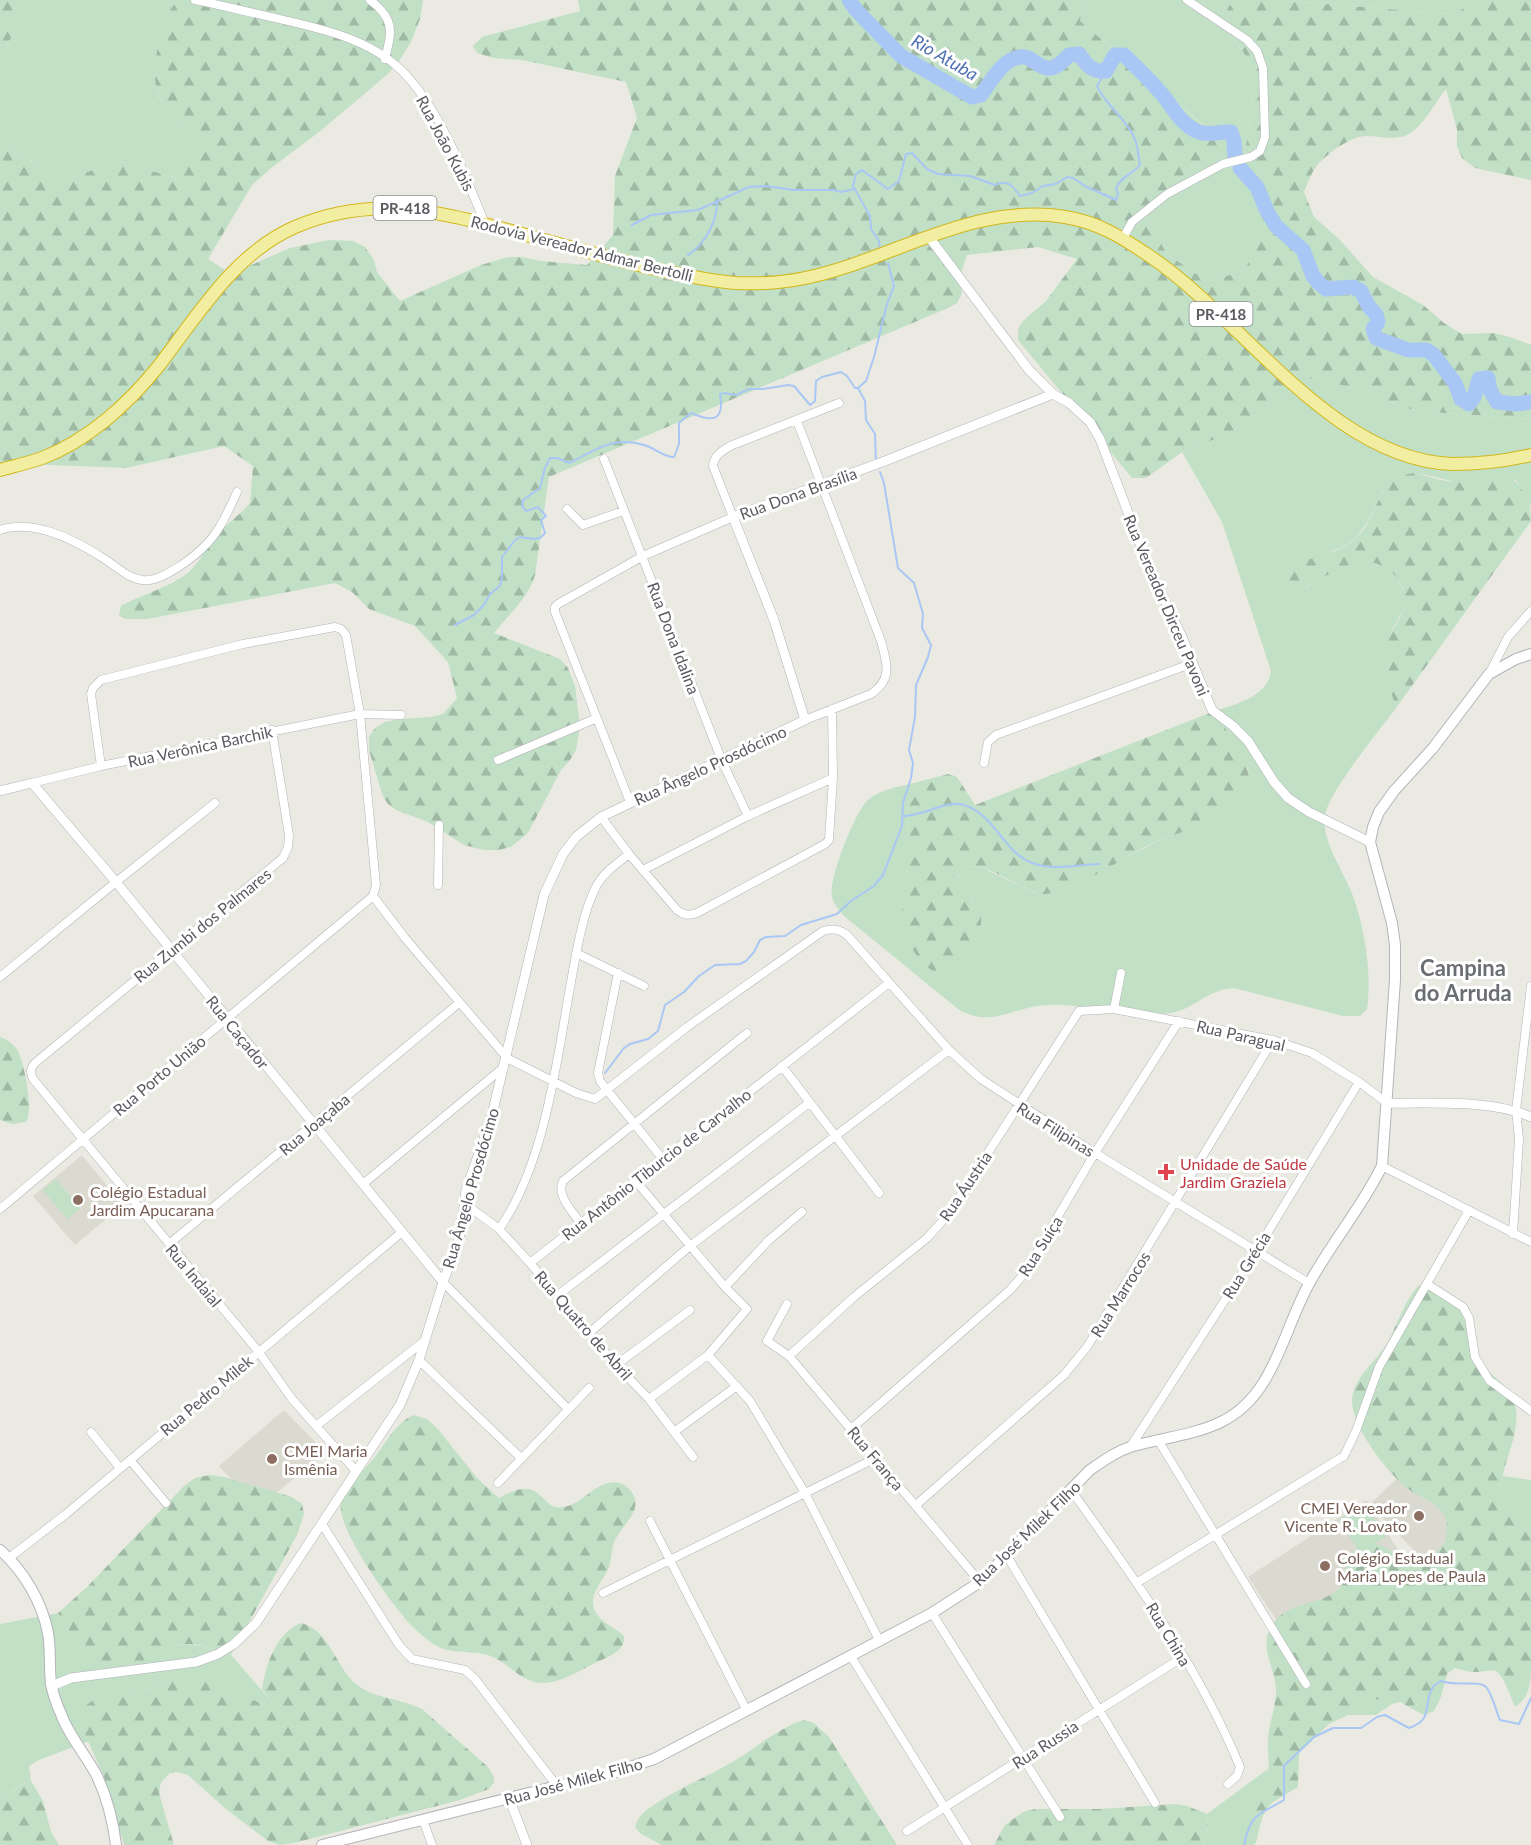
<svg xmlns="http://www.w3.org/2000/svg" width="1531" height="1845" viewBox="0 0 1531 1845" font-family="Lato,sans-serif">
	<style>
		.education { fill: #dbdad0 }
		.grass { fill: #c1e0c6 }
		.forest { fill: url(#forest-firs) }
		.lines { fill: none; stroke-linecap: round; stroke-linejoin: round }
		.stream { stroke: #a9c7f4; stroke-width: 2 }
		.river { stroke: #a9c7f4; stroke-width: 15 }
		.minor-casing { stroke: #b2b3b8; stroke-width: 9 }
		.tertiary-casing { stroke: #b2b3b8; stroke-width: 10 }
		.secondary-casing { stroke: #b3b5ba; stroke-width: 12 }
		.trunk-casing { stroke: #d2b61b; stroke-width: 14 }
		.minor { stroke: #fff; stroke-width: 8 }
		.tertiary { stroke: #fff; stroke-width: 9 }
		.secondary { stroke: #fff; stroke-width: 10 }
		.trunk { stroke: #f2eea1; stroke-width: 12 }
		.health-dot { fill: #e0444e; stroke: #fff; stroke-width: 2 }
		.education-dot { fill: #8d6e63; stroke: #fff; stroke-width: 2 }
		.labels { text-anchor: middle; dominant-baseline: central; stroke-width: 6; stroke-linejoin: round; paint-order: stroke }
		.shield { fill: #fff; stroke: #8c8d90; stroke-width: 1.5 }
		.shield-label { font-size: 15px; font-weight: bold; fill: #5a5c61 }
		.street-label { font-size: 16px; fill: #5a5c61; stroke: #fff }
		.health-label { font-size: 16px; fill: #be3a42; stroke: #fff; text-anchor: start }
		.education-label { font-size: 16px; fill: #785e54; stroke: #fff; text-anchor: start }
		.water-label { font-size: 18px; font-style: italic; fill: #5070b3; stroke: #fff }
		.district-label { font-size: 22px; font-weight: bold; fill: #6b6e73; stroke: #fff }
	</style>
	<defs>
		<pattern id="forest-firs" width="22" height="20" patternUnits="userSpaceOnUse" patternTransform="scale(1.5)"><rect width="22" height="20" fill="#c1e0c6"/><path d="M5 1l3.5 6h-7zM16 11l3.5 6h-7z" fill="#a0b9a4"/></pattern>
	</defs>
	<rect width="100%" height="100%" fill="#ebeae2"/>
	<path class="education" d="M82,1155L123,1205L75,1245L33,1196Z
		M284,1410L325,1452L259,1508L219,1466Z
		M1410,1466L1469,1528L1429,1566L1370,1505L1402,1556L1284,1632L1248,1577L1366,1500L1370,1504Z"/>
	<path class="grass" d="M32,0H179C161,11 148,78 159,97C162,100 166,103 169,107C178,120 187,133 196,146L180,180L121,161L113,163L62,181L0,142V58Z
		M1086,0H1247L1240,1L1228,31L1246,56L1255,76L1243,170L1265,225L1245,270L1208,282L1167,254L1147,218L1187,171L1213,152L1217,144L1207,128L1080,21Z
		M1275,0H1483L1452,14Z
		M1315,376L1416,411L1531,419V507L1516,480L1455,482L1418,473L1383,491L1368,521L1356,538L1343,547L1330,552L1305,588C1330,572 1371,543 1395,576C1400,583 1404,589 1405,597C1407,610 1396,619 1392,631C1383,655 1388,684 1396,708C1379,731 1330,790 1325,815C1320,839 1345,873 1353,896C1365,929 1372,975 1367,1009L1360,1016H1343L1234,988C1207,989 1194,1010 1170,1013C1129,1020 1087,1002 1046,1005C1012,1007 991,1029 958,1009L844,916C839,910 833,904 832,896C828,881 855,812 867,801C878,791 892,788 906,785C907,806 910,828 909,850C907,897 890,934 932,970L960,965L974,946V899L962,884L958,873L961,869L970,866L983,868L1035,893L1046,894L1065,889L1154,843L1216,817L1249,771L1227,731L1212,712C1234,705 1268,697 1271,671L1222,522L1182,452L1230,433L1281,396Z
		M56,1179L80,1208L67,1219L43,1190Z
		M1502,1476L1531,1480V1529C1505,1527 1499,1497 1502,1476Z
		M1365,1504L1386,1537L1360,1553L1339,1520Z
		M58,1613L81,1648L130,1666L171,1647L188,1644L202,1646L231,1655L274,1704L273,1709L244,1696L169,1681L139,1692L105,1696L83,1730L89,1741L39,1760L29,1766L31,1781L22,1784L0,1801V1624Z
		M1531,1661C1531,1682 1531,1696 1515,1707L1506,1685Z
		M1441,1697L1434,1711L1424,1715L1409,1707Z
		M1361,1698H1372L1392,1704L1376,1715H1348L1356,1701Z
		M1268,1769V1776L1252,1824L1253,1845H1202L1208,1828L1207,1814Z"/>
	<path class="forest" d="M0,0H32L0,58Z
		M179,0H423L420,19L411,42L399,61L388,74L319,132L270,169L252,185L208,259L231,274L290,248L329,240L353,241L365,247L374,260L377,272L400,301L481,265L508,257H521L541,261L587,265L613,235L615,176L637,118L626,82L522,60L493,58L477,53L473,46L482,37L580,11L578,0H1086L1080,21L1212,133L1217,145L1213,152L1187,171L1147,218L1167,254L1208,282L1245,270L1265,225L1243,170L1255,76L1246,56L1228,31L1223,18L1229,6L1240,1L1247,0H1275L1452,14L1483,0H1531V180L1475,168L1462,158L1457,146V129L1446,89C1434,104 1424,126 1407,135C1393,141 1381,136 1366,136C1351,136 1330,152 1319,163C1312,170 1308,183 1304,192L1314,217L1339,239L1373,277L1423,305L1444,323L1462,334L1494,333L1510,337L1531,345V419L1416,411L1315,376L1281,396L1230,433L1182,452L1146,478H1132L1018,340V329L1022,322L1046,301L1077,259L1038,247L967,255L960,277L962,293L957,303L948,308L549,477L535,575C528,599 509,614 494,633L560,659L568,668L575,686L580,726L576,750L570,760L561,770L528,833L511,847L498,850H484L464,845L428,822L396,810L387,803L382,794L369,750V737L375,728L385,722L400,719L430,717L443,714L457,698L448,662L415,626L369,609L352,592L335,583L147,619H127L119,616L121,606C141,595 164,589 184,576C197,567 204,551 213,539C224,526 239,516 250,503L253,466L224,446L126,468L0,463V142L62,181L113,163L121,161L180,180L195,146C187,133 178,119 169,107C166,103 162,100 159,96C148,78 161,11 179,0Z
		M1418,473C1431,478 1446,482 1459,482C1483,480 1507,463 1522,490C1529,502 1531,507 1531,521L1396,708C1389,688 1385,666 1388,644C1390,630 1401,620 1404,606C1410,579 1379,555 1354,563C1332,570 1314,584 1292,593L1286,594L1279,589V581C1303,551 1329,561 1355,539C1380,517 1375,474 1418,473Z
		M1212,712C1227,731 1252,759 1248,784C1246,798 1228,809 1217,816C1198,828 1174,834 1153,843C1122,857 1079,890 1046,894C1024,896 974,848 958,874C963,890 979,900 981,917C983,936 964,973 942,973C924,973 909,946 905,931C898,905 908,875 909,849C910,828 907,806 906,785L948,774L957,777L975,805Z
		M0,1037C6,1039 12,1043 16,1048C24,1058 34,1112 26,1122L12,1124L0,1120Z
		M1419,1285C1430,1290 1456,1301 1463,1310C1472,1324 1472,1344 1479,1358C1489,1378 1513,1384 1516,1409C1521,1449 1484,1483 1512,1519C1517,1525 1523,1528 1531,1529V1661L1506,1685C1497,1665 1493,1671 1475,1672C1468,1672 1462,1670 1455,1668L1447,1674L1441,1697L1409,1707L1400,1702L1392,1704L1372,1698H1361L1356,1701L1348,1715L1329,1724L1299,1753L1298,1787C1264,1807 1265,1804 1256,1843L1253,1845C1252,1833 1250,1820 1254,1809C1257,1797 1265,1787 1268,1775C1270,1764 1267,1751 1268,1739C1269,1724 1275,1709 1276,1694C1278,1667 1254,1647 1275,1621C1292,1600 1326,1606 1342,1585C1350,1573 1339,1558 1360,1547C1361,1547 1367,1543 1368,1543C1394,1541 1406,1579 1434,1555C1438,1551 1443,1546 1445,1541C1448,1533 1448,1522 1444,1514C1435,1502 1419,1497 1407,1488C1387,1472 1345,1420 1353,1393C1358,1374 1376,1361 1386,1345C1398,1325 1403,1302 1419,1285Z
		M413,1415L427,1419L437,1428L477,1478L499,1498C545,1471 538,1512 564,1507C581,1504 592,1487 608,1483C616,1481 624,1483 629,1489C647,1508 623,1523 615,1540C611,1548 612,1558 609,1567C604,1579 592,1591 593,1604C595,1621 614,1626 624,1636C626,1651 608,1657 597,1662C580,1670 562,1683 542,1683C522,1682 511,1666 495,1658C478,1649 459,1655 441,1648C429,1643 418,1632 409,1623C391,1603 335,1527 341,1502C345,1485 364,1471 374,1458C387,1442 394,1425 413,1415Z
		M210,1475L224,1477L292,1497L302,1504L304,1514L297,1535L231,1655C217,1651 201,1643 186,1644C170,1646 157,1655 143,1661C95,1681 81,1648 58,1613L88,1586L184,1486L195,1478Z
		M301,1623C332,1631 335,1670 360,1687C378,1699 402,1699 422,1709L488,1767L494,1777V1782L489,1789L460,1800L294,1843L280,1845L268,1841L226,1809L188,1775L177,1772L170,1773L161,1782L159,1793L174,1845H124L104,1777L83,1730L80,1713C92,1694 113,1695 133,1693C150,1691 165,1679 182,1679C207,1678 249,1698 273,1709L274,1704L262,1689C266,1665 275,1634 301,1623Z
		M804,1720L814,1723L829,1737L897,1845H662L641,1834L635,1827C638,1818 641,1814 648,1809C673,1791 702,1779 729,1764C755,1750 775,1729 804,1720Z
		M31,1781L43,1801L51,1832L59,1845H0V1801L23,1784Z
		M1176,1804L1187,1806L1207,1814L1208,1828L1202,1845H994L1005,1825L1023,1812L1035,1809H1099Z"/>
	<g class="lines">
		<path class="stream" d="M632,225L651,215L698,210L749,187L766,186L793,190H834L841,192L855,189
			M880,250L879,241L871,229L870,216L853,186L856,174L862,170L888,189L899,181L906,154L912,153L927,169L938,174L970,176L995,185C1008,179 1013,186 1020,196L1032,193L1043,186L1056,184L1067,177L1073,178L1085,186L1116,200L1118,194L1116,188C1120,177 1133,174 1140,165C1138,156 1138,145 1134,137C1125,117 1106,106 1097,86L1106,71
			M688,255C705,244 718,221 717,200
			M858,388L866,381L874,357L887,304L894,286L888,263
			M455,625L474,615L484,605L490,594L500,586L502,579V557L515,540L520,537L534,539L540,538L545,533L541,520L546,516L538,507L526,511L522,506L523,500L540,488L545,468L550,458H557L569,463C595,451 613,435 644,445C655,448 663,457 674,457L679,444V423L691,413C712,422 725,422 720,394L724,393L736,395L749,389H763L788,385L794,386L810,405L815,401L816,381L822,377L841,372L847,376L855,388H858L865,401L866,420L875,434L876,463
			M902,816C921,817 945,801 960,804C995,811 1002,854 1035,864C1055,870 1078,865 1099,864
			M605,1073L624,1048L630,1044L648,1039L658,1031L665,1005L684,992L699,976L715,965L740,964L746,961L754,952L760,940L766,937L785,936L801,925L837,914L851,901L874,886L883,875L902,826L903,803L911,778L913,763L909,750L915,717L916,685L928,657L931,645L922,628L923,614L914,583L898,568L884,483L880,472
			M1244,1845C1251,1813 1257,1816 1284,1800V1766L1314,1737L1333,1728H1361L1377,1717L1385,1715L1409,1728C1435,1719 1422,1704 1433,1687C1435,1684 1438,1683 1441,1681C1456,1687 1480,1679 1487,1688C1493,1697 1496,1711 1500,1720L1519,1724L1531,1698"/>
		<path class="river" d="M849,0L856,10L901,56L972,97L981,95C990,83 1000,63 1016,58C1037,50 1041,87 1069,55L1079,54C1087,65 1091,72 1106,71L1115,55H1124C1136,67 1149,79 1160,92C1172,105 1181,126 1199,132C1209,136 1221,131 1231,132L1234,141L1235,157
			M1240,168L1257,187L1267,211L1276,226L1303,250L1313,276L1319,283L1326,289L1353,287L1361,291L1369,307L1376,314L1378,322L1373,329L1376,338L1408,350H1426L1433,354L1455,383L1461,399L1469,404L1474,397L1479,379L1488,378L1490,390L1497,402L1515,404L1531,402"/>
		<g class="minor-casing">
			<path id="minor" d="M195,0C217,4 239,10 262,15C308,26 364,35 400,69C437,104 466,176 485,224
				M370,0C395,19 392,31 385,59
				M1123,238L1132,222L1167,194L1223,164L1251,157L1260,151L1265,137L1263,68L1257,51L1247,40L1187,0
				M797,421L881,641C887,663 893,679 871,694L805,720
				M604,459L722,761L748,816
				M567,509L583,525L623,511
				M0,530C35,518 77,541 106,560C117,567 128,578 142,580C155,582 169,573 180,566C213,544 221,528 237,492
				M1489,674L1508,637L1531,611
				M272,730L289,835L288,847L283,858L35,1063C30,1069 30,1072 33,1079L258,1351L292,1399L355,1470
				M498,760L597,718
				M984,763L988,742L996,735L1193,663
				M101,766L91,694L93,688L101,680L243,644L335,627L341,629L346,635L360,714L376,885L373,896
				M32,783L101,766L360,714L401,715
				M630,802L555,612V607L558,604L643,556L733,517L713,466C714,455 721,452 730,446L839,403
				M601,817L629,854L677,910C683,915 688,916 697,913L825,844L829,840L833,778L832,709
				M643,870L748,816L833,778
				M438,885L439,825
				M373,896L405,938L507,1058L576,1093L595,1099L687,1027L823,931C833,928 839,929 847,935L949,1050L981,1079L1095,1153L1309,1283
				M576,953L644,986
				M618,973L598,1073L600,1081L607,1090L662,1158
				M0,977L116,882L215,803
				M1114,1009L1121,973
				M782,1066L879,1193
				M1382,1166L1531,1242
				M635,1180L725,1287L747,1309L708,1355L649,1399
				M363,1184L504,1067
				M464,1203L499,1229L530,1263L616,1365L649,1399L693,1457
				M0,1209L373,896
				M580,1223C572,1210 556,1196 563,1181L747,1033
				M499,1229C545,1165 557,1059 571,982C576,954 583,910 597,885C604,872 618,863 629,854
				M1513,1234L1519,1139L1516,1110L1531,986
				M169,1244L459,1003
				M530,1263L889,983
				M443,1282L568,1409
				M1427,1284L1463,1307L1469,1318L1475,1357L1489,1380L1531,1411
				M725,1287L769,1240L802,1212
				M558,1295L809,1103
				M787,1304L767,1341L789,1356L980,1582
				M589,1333L690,1246L949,1050
				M708,1355L750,1401L805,1493L879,1640
				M789,1356L854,1297L927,1238L948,1215L1079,1011L1114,1009L1273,1040L1312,1053L1359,1082L1387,1103
				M419,1360L521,1458
				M616,1365L690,1310
				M316,1426L423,1342
				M851,1429L1010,1290L1024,1274L1095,1153L1179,1021
				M91,1432L120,1468
				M674,1432L737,1386
				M1158,1440L1306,1684
				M1131,1446L1257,1250L1359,1082
				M130,1460L166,1503
				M498,1483L589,1388
				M1071,1490C1134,1578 1199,1667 1240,1767L1237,1776L1228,1784
				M916,1505L1064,1375L1087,1347L1273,1040
				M650,1521L746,1709
				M322,1524L399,1645L412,1659L465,1670L475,1679L557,1786
				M1007,1556L1155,1803
				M9,1558L66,1514L402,1232
				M1138,1582L1344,1456L1356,1431L1379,1367L1468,1212
				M603,1593L876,1458
				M932,1613L1060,1817
				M850,1655L968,1845
				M423,1820L432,1845
				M907,1831L1183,1657"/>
		</g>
		<g class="tertiary-casing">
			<path id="tertiary" d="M929,237L1029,370L1053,394L1069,403L1090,422L1100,439L1148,565L1182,637L1212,710L1233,726L1248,741L1274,782L1288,798L1309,812L1370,842
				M0,791L32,783L116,882L443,1282
				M1387,1103C1432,1104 1491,1099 1531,1117
				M52,1686L71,1678L196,1662L218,1654L234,1644L256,1623L400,1405L419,1360L443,1282L458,1243L462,1226L466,1190L491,1119L544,895L563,854L576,837L601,817L805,720L774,620L733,517L885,461L1053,394
				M509,1798L527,1845"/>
		</g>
		<g class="secondary-casing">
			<path id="secondary" d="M0,1550C24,1571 42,1602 48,1633C51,1649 49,1667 51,1684C53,1694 57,1705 61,1714C69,1736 85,1754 96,1774C107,1797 113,1820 116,1845
				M322,1845L557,1786L604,1776L654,1759L932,1613L980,1582L1090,1470C1103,1461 1117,1451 1133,1446C1162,1438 1194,1435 1221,1422C1275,1396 1283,1329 1310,1282C1332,1242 1362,1207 1382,1166L1395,980V945L1392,923L1370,842L1373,827L1379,812L1394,791L1433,748L1489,674L1516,659L1531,654"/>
		</g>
		<g class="trunk-casing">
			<path id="trunk" d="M0,470C14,466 28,463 42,458C87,441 127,405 157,368C197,317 233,254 295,227C370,195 433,210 508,230C558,244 608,258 659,270C684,275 710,281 736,283C759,284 782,283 805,278C892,260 972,202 1065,217C1098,222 1123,238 1151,257C1244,320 1332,460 1453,464C1480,464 1505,461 1531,455"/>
		</g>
		<use href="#minor" class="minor"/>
		<use href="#tertiary" class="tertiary"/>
		<use href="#secondary" class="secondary"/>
		<use href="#trunk" class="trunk"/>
	</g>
	<path class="health-dot" d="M1163 1163h6v6h6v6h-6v6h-6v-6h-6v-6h6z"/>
	<g class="education-dot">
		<circle cx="78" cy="1200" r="6"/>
		<circle cx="272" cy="1459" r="6"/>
		<circle cx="1419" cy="1516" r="6"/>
		<circle cx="1325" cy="1566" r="6"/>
	</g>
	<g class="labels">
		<g class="shield">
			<rect x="373.5" y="196" width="63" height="24" rx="4.5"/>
			<rect x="1189.5" y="302" width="63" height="24" rx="4.5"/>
		</g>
		<g class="shield-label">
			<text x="405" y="208">PR-418</text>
			<text x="1221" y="314">PR-418</text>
		</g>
		<g class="street-label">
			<text transform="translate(446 143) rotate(62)">Rua João Kubis</text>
			<text transform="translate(582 248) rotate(14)">Rodovia Vereador Admar Bertolli</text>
			<text transform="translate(798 493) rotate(-20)">Rua Dona Brasília</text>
			<text transform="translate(1167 605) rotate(67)">Rua Vereador Dirceu Pavoni</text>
			<text transform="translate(674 638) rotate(69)">Rua Dona Idalina</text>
			<text transform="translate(200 746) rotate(-12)">Rua Verônica Barchik</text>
			<text transform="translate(710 765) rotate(-25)">Rua Ângelo Prosdócimo</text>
			<text transform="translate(202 925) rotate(-39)">Rua Zumbi dos Palmares</text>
			<text transform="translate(238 1032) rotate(51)">Rua Caçador</text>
			<text transform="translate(1241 1035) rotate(13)">Rua Paragual</text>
			<text transform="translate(159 1075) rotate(-40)">Rua Porto União</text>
			<text transform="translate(314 1124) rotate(-40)">Rua Joaçaba</text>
			<text transform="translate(1056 1129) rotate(32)">Rua Filipinas</text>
			<text transform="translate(656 1164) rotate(-38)">Rua Antônio Tiburcio de Carvalho</text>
			<text transform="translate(965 1186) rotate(-56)">Rua Áustria</text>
			<text transform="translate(470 1188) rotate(-74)">Rua Ângelo Prosdócimo</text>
			<text transform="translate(1040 1246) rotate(-58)">Rua Suíça</text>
			<text transform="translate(1246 1265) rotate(-58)">Rua Grécia</text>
			<text transform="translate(194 1275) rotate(50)">Rua Indaial</text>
			<text transform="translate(1120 1294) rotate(-58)">Rua Marrocos</text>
			<text transform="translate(584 1325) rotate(49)">Rua Quatro de Abril</text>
			<text transform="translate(206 1395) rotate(-40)">Rua Pedro Milek</text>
			<text transform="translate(876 1458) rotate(50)">Rua França</text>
			<text transform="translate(1026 1533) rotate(-44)">Rua José Milek Filho</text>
			<text transform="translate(1169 1634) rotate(59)">Rua China</text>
			<text transform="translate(1045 1744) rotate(-33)">Rua Russia</text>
			<text transform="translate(573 1781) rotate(-15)">Rua José Milek Filho</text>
		</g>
		<g class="health-label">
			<text x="1180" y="1163">Unidade de Saúde<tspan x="1180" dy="18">Jardim Graziela</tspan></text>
		</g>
		<g class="education-label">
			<text x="90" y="1191">Colégio Estadual<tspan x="90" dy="18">Jardim Apucarana</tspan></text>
			<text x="284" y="1450">CMEI Maria<tspan x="284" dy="18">Ismênia</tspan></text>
			<text x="1407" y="1507" text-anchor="end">CMEI Vereador<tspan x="1407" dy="18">Vicente R. Lovato</tspan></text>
			<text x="1337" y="1557">Colégio Estadual<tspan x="1337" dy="18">Maria Lopes de Paula</tspan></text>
		</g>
		<g class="water-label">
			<text transform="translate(945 57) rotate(30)">Rio Atuba</text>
		</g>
		<g class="district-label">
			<text x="1463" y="967">Campina<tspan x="1463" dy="25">do Arruda</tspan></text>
		</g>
	</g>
</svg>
